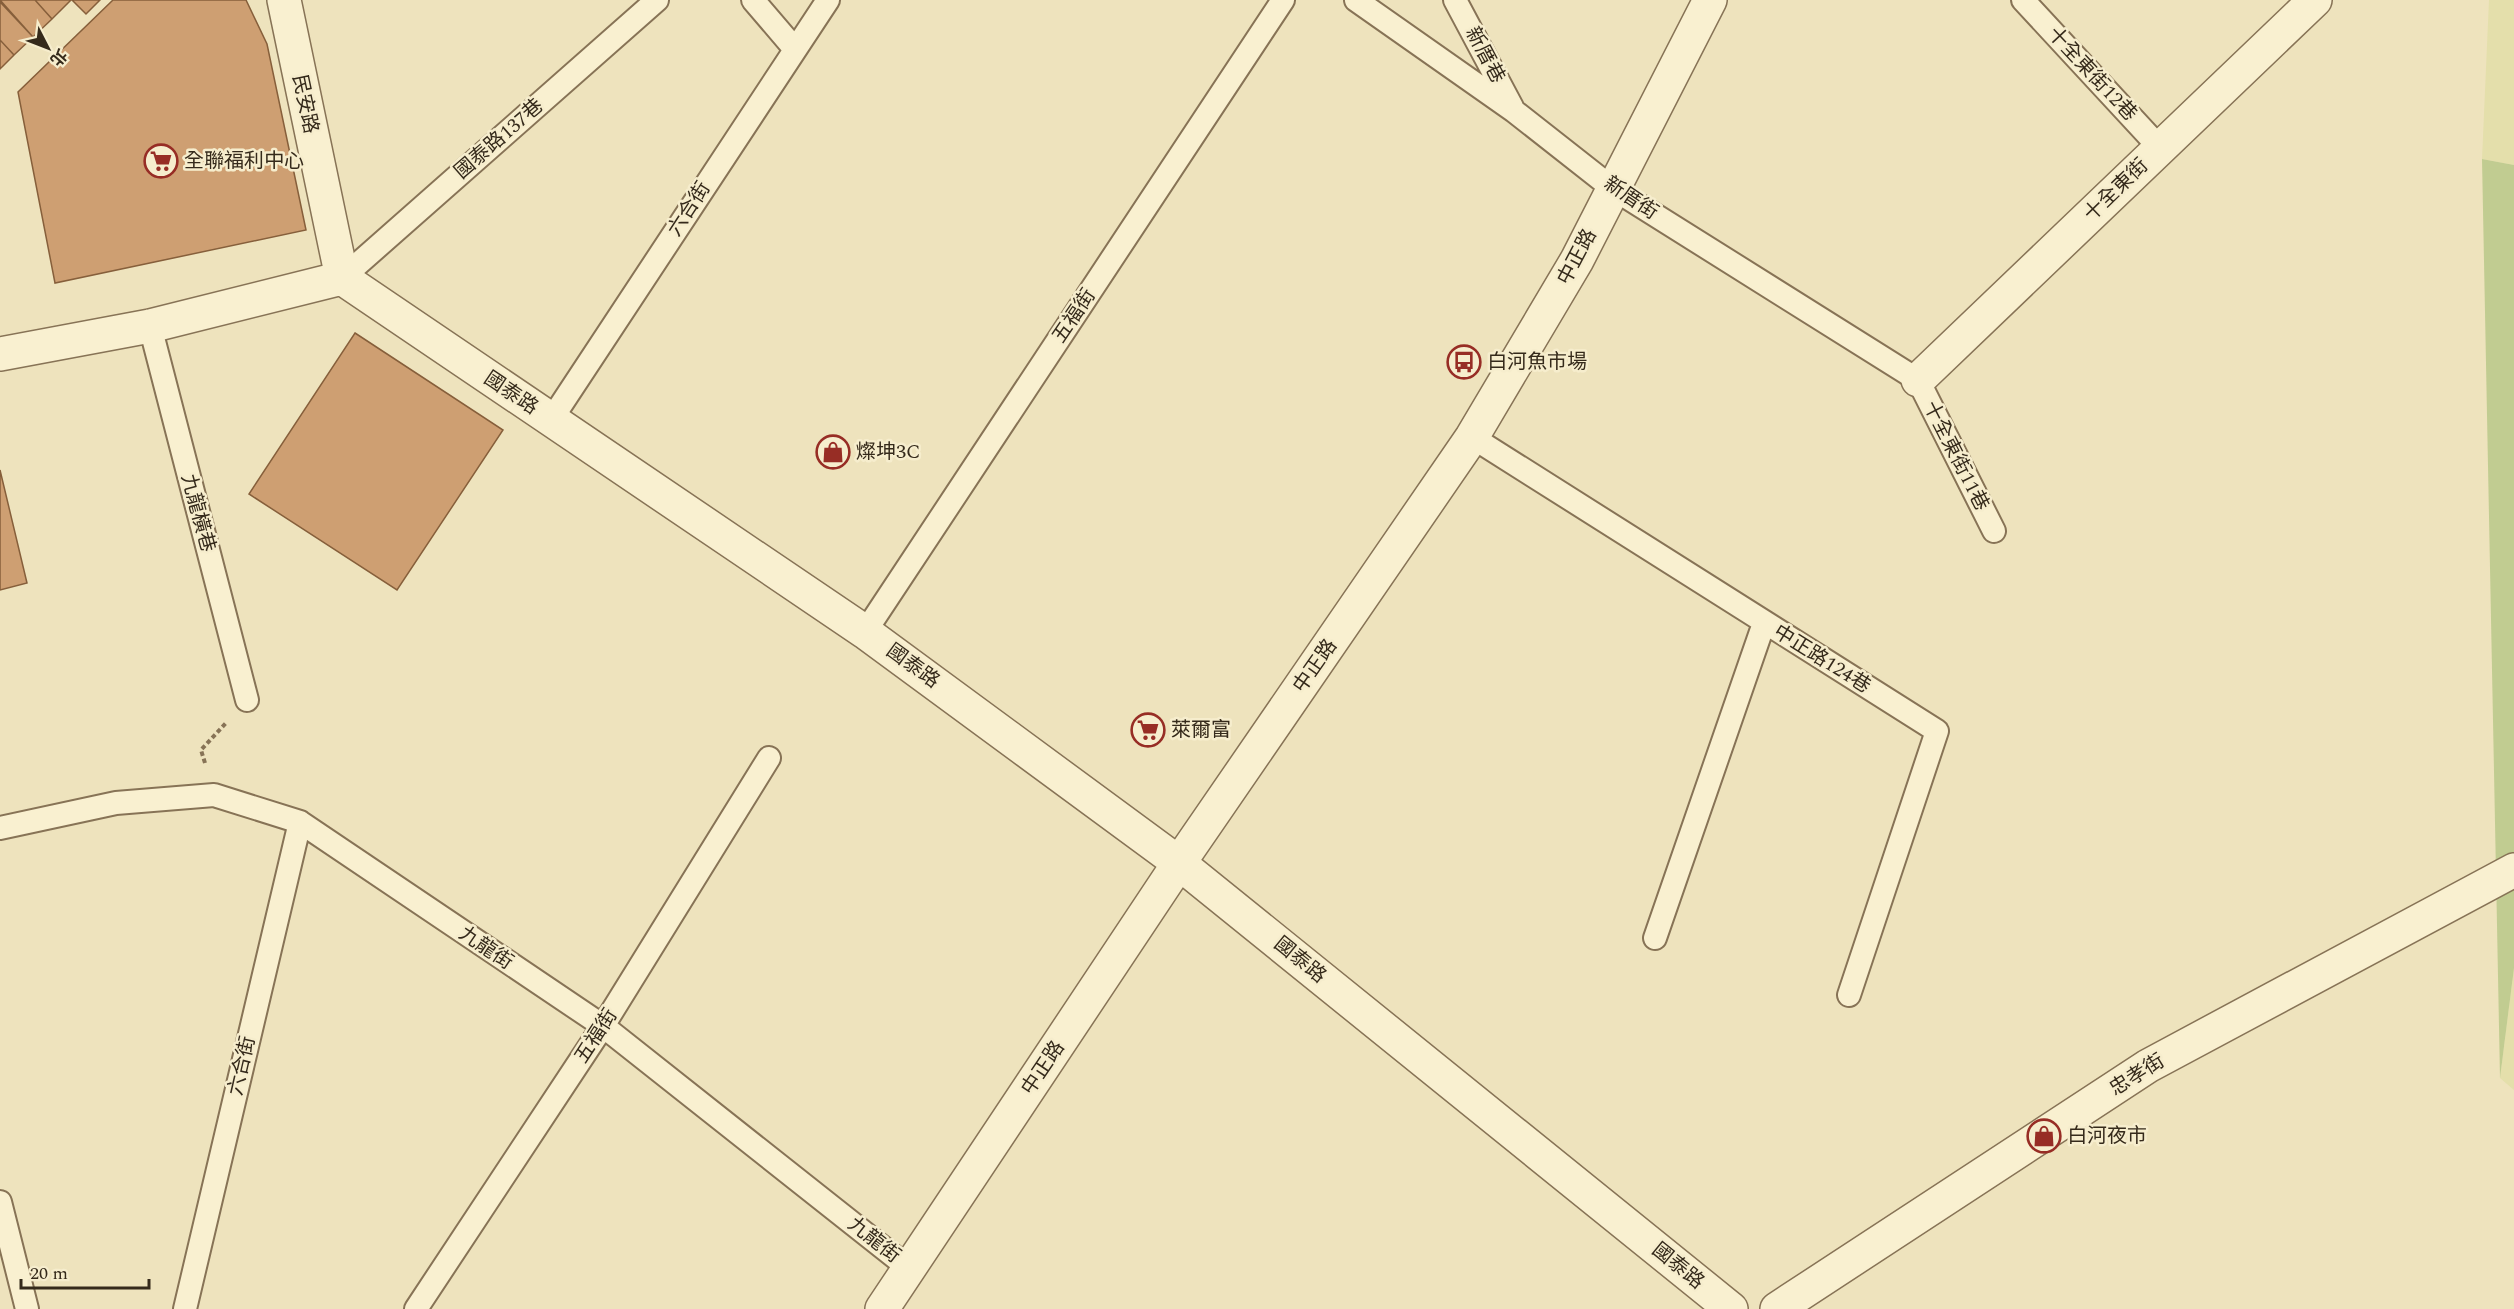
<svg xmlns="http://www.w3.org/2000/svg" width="2514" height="1309" viewBox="0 0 2514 1309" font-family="Spectral,'Noto Sans TC',serif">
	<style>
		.farmland { fill: #e4dfab }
		.green { fill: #c1cc91 }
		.building { fill: #ce9f72; stroke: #865f3b; stroke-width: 1.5 }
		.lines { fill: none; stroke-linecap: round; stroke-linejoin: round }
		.service-casing { stroke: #877356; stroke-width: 26 }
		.minor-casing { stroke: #877356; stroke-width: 36 }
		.path { stroke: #877356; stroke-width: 4; stroke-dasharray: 4.5 3; stroke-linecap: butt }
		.service { stroke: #f9f0d0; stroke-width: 22 }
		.minor { stroke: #f9f0d0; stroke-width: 33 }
		.labels { text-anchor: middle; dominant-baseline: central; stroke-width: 5; stroke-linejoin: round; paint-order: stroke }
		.street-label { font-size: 20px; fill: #352a1b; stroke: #f6edcd }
		.poi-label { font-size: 20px; fill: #352a1b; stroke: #f6edcd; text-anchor: start }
	</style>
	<rect width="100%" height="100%" fill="#eee3bd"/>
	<path class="farmland" d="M2489,0H2514V165L2482,159Z
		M2514,968V1090L2500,1078Z"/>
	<path class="green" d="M2482,159L2514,165V968L2500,1078Z"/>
	<path class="building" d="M0,0H35L52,19L33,37Z
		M35,0H71L52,19Z
		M72,0H100L86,14Z
		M113,0H246L267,44L306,230L55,283L18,92Z
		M0,2L33,37L14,55L0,40Z
		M0,40L14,55L0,69Z
		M355,333L503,430L397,590L249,494Z
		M0,470L27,583L0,590Z"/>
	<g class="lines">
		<g class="service-casing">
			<path id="service" d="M753,0L794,48
				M1356,0L1514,111L1612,188L1918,380L1994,531
				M1455,0L1512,107
				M2023,0L2160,148
				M342,278L657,0
				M150,326L247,700
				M551,420L828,0
				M1472,437L1937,731L1849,995
				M865,632L1283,0
				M0,828L116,803L214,795L300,822L603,1026L910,1269
				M1655,938L1764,623
				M0,1202L27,1309
				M185,1309L300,822
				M416,1309L603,1026L769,758"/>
		</g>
		<g class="minor-casing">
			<path id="minor" d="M284,0L342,278
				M0,354L150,326L342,278L865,632L1179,863L1731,1309
				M1918,380L2315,0
				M882,1309L1179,863L1472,437L1577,260L1710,0
				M1777,1309L2148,1066L2514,870"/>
		</g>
		<path class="path" d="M205,763L201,750L226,723"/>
		<use href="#service" class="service"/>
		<use href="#minor" class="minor"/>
	</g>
	<defs>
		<g id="supermarket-ring" transform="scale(1.725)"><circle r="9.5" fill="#f6edcd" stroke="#972d25" stroke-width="1.5"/><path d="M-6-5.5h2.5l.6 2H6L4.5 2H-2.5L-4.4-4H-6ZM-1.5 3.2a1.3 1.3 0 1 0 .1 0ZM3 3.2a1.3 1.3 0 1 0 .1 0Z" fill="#972d25"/></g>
		<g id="bus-ring" transform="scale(1.725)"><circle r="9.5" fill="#f6edcd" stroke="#972d25" stroke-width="1.5"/><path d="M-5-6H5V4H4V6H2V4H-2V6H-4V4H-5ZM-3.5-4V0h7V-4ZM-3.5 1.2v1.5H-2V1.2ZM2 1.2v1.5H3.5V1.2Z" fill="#972d25"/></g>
		<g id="shop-ring" transform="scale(1.725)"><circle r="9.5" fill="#f6edcd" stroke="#972d25" stroke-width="1.5"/><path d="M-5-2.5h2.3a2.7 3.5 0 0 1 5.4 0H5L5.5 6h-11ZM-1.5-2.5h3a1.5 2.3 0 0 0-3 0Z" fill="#972d25"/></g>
	</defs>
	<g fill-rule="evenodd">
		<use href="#supermarket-ring" x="161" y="161"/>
		<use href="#bus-ring" x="1464" y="362"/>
		<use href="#shop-ring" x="833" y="452"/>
		<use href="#supermarket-ring" x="1148" y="730"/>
		<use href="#shop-ring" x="2044" y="1136"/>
	</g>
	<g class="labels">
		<g class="street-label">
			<text transform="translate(1485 55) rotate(62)">新厝巷</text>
			<text transform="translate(2092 74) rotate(47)">十全東街12巷</text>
			<text transform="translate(305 104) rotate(78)">民安路</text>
			<text transform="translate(499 139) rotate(-41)">國泰路137巷</text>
			<text transform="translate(2116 190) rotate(-44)">十全東街</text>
			<text transform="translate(1631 198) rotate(34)">新厝街</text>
			<text transform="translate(689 209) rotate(-57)">六合街</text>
			<text transform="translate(1577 257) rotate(-62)">中正路</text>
			<text transform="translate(1074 316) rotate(-56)">五福街</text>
			<text transform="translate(511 393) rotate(34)">國泰路</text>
			<text transform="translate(1956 456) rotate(63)">十全東街11巷</text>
			<text transform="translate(198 513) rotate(75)">九龍橫巷</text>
			<text transform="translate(1822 659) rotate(32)">中正路124巷</text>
			<text transform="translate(913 666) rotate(36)">國泰路</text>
			<text transform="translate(1315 666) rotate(-55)">中正路</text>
			<text transform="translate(486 948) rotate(34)">九龍街</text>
			<text transform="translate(1300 960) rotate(39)">國泰路</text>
			<text transform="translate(596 1036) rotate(-57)">五福街</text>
			<text transform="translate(242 1066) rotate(-77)">六合街</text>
			<text transform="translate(1043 1068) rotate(-56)">中正路</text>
			<text transform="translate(2137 1075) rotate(-32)">忠孝街</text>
			<text transform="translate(874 1240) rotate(38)">九龍街</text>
			<text transform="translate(1678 1266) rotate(39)">國泰路</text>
		</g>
		<g class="poi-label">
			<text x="184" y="161">全聯福利中心</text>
			<text x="1487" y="362">白河魚市場</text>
			<text x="856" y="452">燦坤3C</text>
			<text x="1171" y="730">萊爾富</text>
			<text x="2067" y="1136">白河夜市</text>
		</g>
	</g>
	<g transform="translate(48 48) rotate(132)" stroke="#f6edcd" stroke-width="4.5" paint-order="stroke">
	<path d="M0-4.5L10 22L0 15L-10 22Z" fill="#352a1b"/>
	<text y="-9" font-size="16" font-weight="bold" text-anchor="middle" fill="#352a1b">北</text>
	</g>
	<path d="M21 1279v9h128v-9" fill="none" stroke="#352a1b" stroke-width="3"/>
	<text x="30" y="1279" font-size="18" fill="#352a1b" stroke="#f6edcd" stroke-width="4.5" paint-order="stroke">20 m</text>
</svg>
